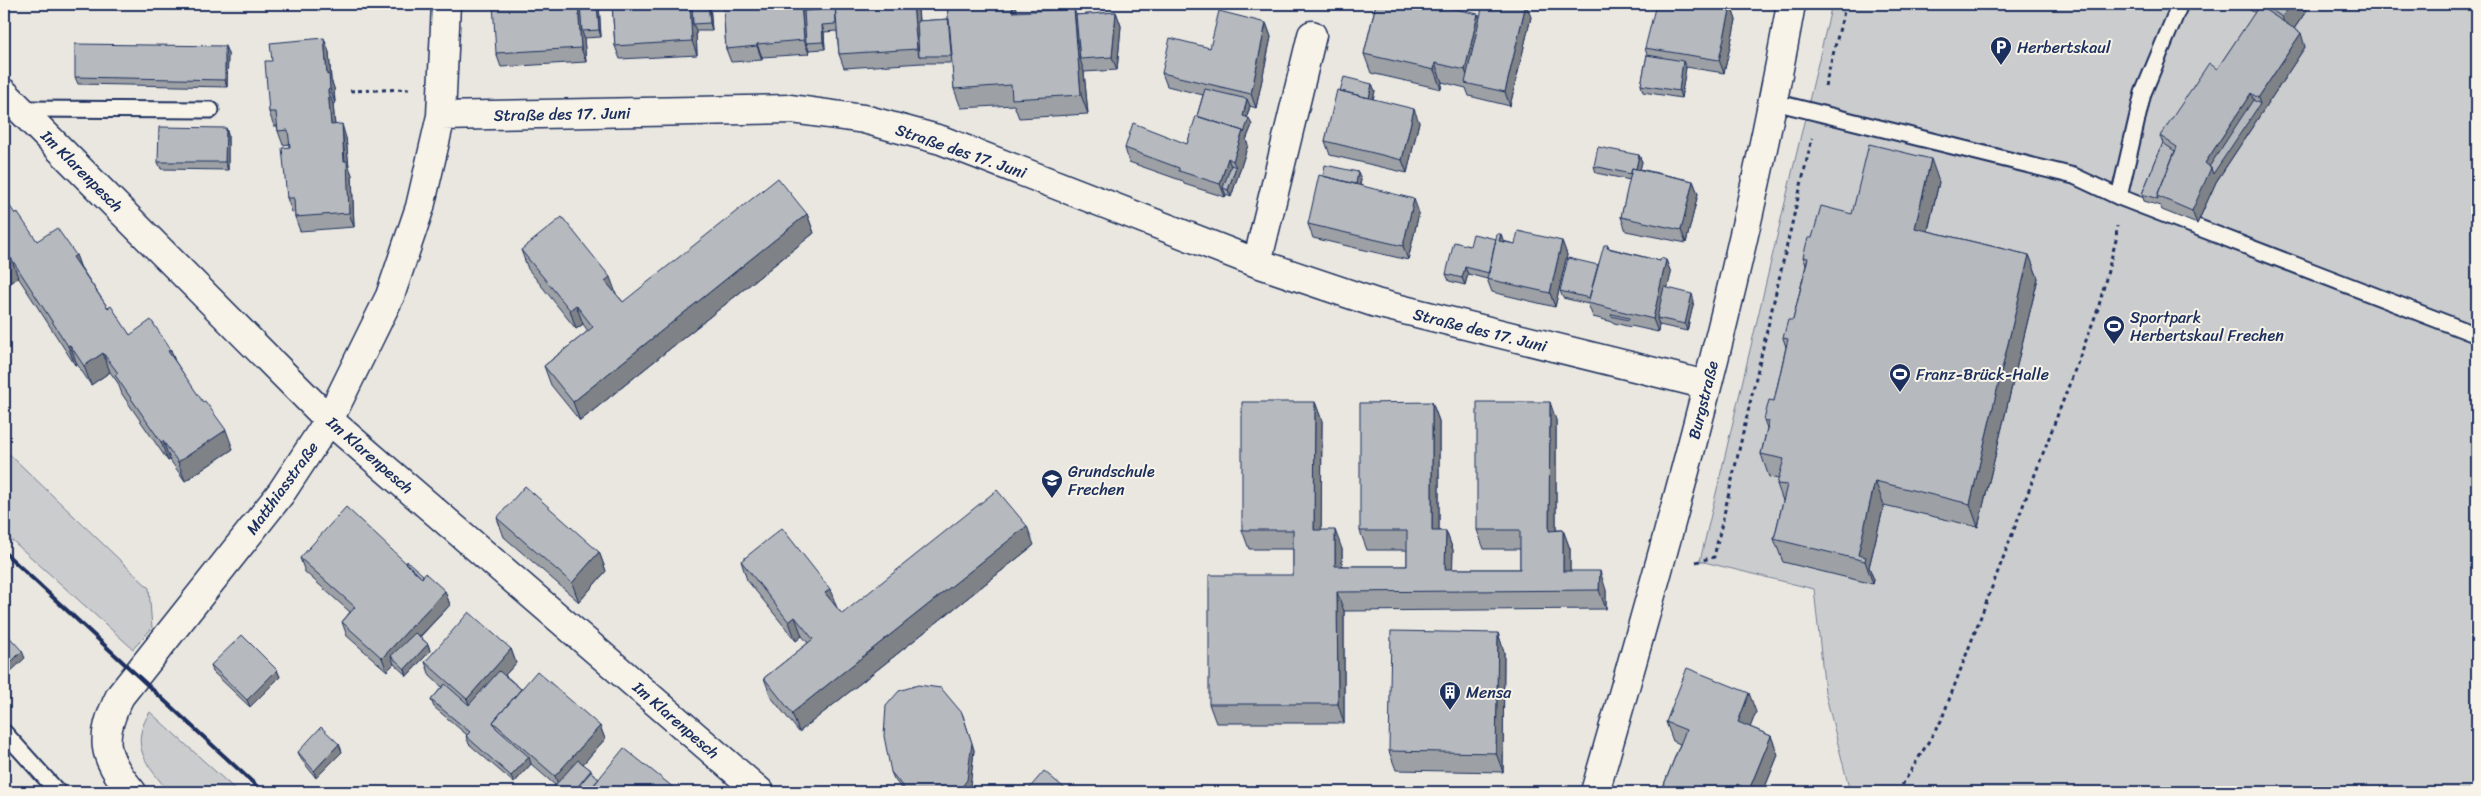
<svg xmlns="http://www.w3.org/2000/svg" width="2481" height="796" viewBox="0 0 2481 796" font-family="Sriracha,sans-serif">
	<style>
		.green { fill: #cbcccd; stroke: #737e96 }
		.lines { fill: none; stroke-linecap: round; stroke-linejoin: round }
		.lane-casing { stroke: #1b2f5e; stroke-width: 19 }
		.street-casing { stroke: #1b2f5e; stroke-width: 31 }
		.path { stroke: #1b2f5e; stroke-width: 3; stroke-dasharray: 4 4; stroke-linecap: butt }
		.lane { stroke: #f7f3e8; stroke-width: 15 }
		.street { stroke: #f7f3e8; stroke-width: 28 }
		.rail { stroke: #1b2f5e; stroke-width: 4 }
		.wall { fill: #9da0a4; stroke: #1b2f5e }
		.shaded-wall { fill: #7f8286; stroke: #1b2f5e }
		.building { fill: #b6babf; stroke: #1b2f5e }
		.labels { text-anchor: middle; dominant-baseline: central; stroke-width: 4; stroke-linejoin: round; paint-order: stroke }
		.poi-label { font-size: 16px; fill: #1b2f5e; stroke: #f7f3e8; text-anchor: start }
		.street-label { font-size: 16px; fill: #1b2f5e; stroke: #f7f3e8 }
	</style>
	<rect width="100%" height="100%" fill="#eae7e0"/>
	<filter id="ink" filterUnits="userSpaceOnUse"><feTurbulence type="fractalNoise" baseFrequency=".02" numOctaves="2"/><feDisplacementMap in="SourceGraphic" scale="10" xChannelSelector="R" yChannelSelector="G"/><feConvolveMatrix kernelMatrix="1 2 1 2 8 2 1 2 1" color-interpolation-filters="sRGB"/></filter>
	<g filter="url(#ink)">
		<path class="green" d="M1832,4H2477V792H1850L1825,692L1814,589L1700,561Z
			M4,449L149,588L152,628L133,649L4,533Z
			M150,712L238,792H169C147,765 128,746 150,712Z"/>
		<g class="lines">
			<g class="lane-casing">
				<path id="lane" d="M1774,102L2074,176L2119,197L2477,335
					M20,109L211,110
					M2119,197L2143,93L2180,4
					M4,732L58,792"/>
			</g>
			<g class="street-casing">
				<path id="street" d="M4,93L329,420L760,792
					M441,116L791,109L864,119L941,140L1257,263L1376,303L1707,385
					M1257,263L1312,35
					M132,792C102,756 99,739 120,696L281,493L329,420L390,296L420,207L441,116L446,4
					M1595,792C1670,532 1744,271 1791,4"/>
			</g>
			<path class="path" d="M1825,86L1846,4
				M350,91L409,89
				M1696,562L1714,557L1812,138
				M1898,792L1941,721L2098,309L2116,240L2117,226"/>
			<use href="#lane" class="lane"/>
			<use href="#street" class="street"/>
			<path class="rail" d="M4,552L263,792"/>
		</g>
		<path class="wall" d="M599,4L601,37L584,38L586,62L501,67L496,53Z
			M612,4H710L712,31H696V30L697,55L620,59L615,46Z
			M723,4H805L806,11L820,10L918,8L919,21L949,19L947,4H1014L1017,12L1076,15L1116,12L1121,26L1117,70L1084,72L1088,114L1019,118L1014,105L961,108L954,89L952,63H922L844,68L839,54L837,31L824,32L825,49L809,50V54L762,57V60L731,62L726,49Z
			M1290,4H1304L1303,7Z
			M1376,4H1436L1437,5L1480,15L1531,17L1510,106L1469,96L1466,88L1442,82L1441,89L1371,73L1364,54Z
			M2241,4H2311L2294,29L2305,47L2216,182L2197,224L2162,210L2160,206L2144,201L2142,194L2163,143L2160,136L2217,69L2255,13Z
			M1731,6L1736,20L1724,73L1686,67L1681,98L1643,92L1641,85L1647,55L1645,48Z
			M1266,23L1271,37L1256,108L1250,106L1247,117L1252,125L1246,140L1248,145L1231,197L1226,195L1225,197L1184,184L1183,181L1129,162L1125,148L1187,144L1197,116L1203,95L1167,86L1162,73L1210,48Z
			M329,52L331,80L334,88L335,103L333,104L335,125L346,138L349,167L352,175L354,227L300,231L295,217V212H292L287,198L289,144L283,145L278,131L277,126H274L269,112L272,61Z
			M228,53L227,87L78,84L75,77Z
			M1372,84L1375,91L1373,99L1419,122L1407,173L1330,155L1325,141L1340,91Z
			M226,128L228,135V170L161,169L158,162Z
			M1639,155L1642,162L1640,169L1693,181L1698,194L1686,243L1626,231L1621,217L1630,180L1596,173L1594,166Z
			M1358,172L1361,180L1360,185L1419,213L1408,260L1313,238L1308,224L1323,176Z
			M1939,182L1928,231L2029,255L2038,278L1978,527L1884,505L1869,567L1874,580L1873,584L1783,562L1774,539L1783,501L1777,484L1779,479L1769,477L1761,454L1767,428L1764,420L1774,401L1786,347L1783,338L1793,320L1806,265L1803,257L1852,214Z
			M15,214L37,241L76,255L80,266L108,308L130,335L171,350L175,361L233,449L185,481L170,460L168,461L122,394L118,383L110,372L91,385L77,364L75,365L18,277L4,287Z
			M807,214L814,233L580,421L551,385L544,366L588,331L583,324L576,329L528,269L521,250L617,295L623,302Z
			M1501,234L1503,241L1515,244L1562,241L1567,255L1555,307L1492,292L1487,279L1468,274L1465,285L1449,281L1446,274L1470,246L1496,239Z
			M1608,245L1609,248L1660,261L1666,260L1671,273L1667,288L1694,301L1687,331L1659,325L1658,332L1631,326V327L1614,323L1613,322L1593,317L1588,304L1563,298L1560,291L1598,265Z
			M1315,402L1322,421L1321,530L1342,549V566H1407V550H1367L1360,531L1432,402L1439,421V531H1446L1453,550L1452,569H1520V549H1484L1477,530L1556,420V530H1563L1570,549V571L1606,590V609L1344,611V723H1216L1209,704L1293,575V549H1249L1242,530Z
			M497,518L599,552L606,571L579,602L504,537Z
			M1034,545L799,732L771,697L764,678L808,643L802,636L796,641L747,580L741,561L836,607L842,614Z
			M300,558L406,563L445,591L450,605L420,637L428,644L430,651L407,676L394,664L387,671L347,636L342,622L350,612L305,572Z
			M1498,633L1504,652L1503,772L1396,770L1389,751Z
			M511,649L516,663L505,675L521,689L600,726L605,739L583,764L591,770V772L599,779L679,792L555,785L531,764L514,783L469,744L466,736L467,735L434,707L431,700L442,687L430,676L425,662Z
			M211,665L277,670L280,677L250,707L213,672Z
			M1756,712L1750,727L1771,736L1778,755L1763,792H1661L1680,744L1673,741L1666,722Z
			M962,713L974,750L970,787L966,792H904L894,779L891,772Z
			M339,744L342,752L316,778L301,759L298,752Z"/>
		<path class="shaded-wall" d="M578,4H582V31L584,38L586,62L581,48Z
			M597,4H599L601,37L599,30Z
			M690,4H694L693,24L696,30L697,55L692,41Z
			M708,4H710L712,31L710,23Z
			M801,4H805L808,43H806L809,50V54L804,40Z
			M913,4H916L918,8L921,56H919L917,49Z
			M1012,4H1014L1019,15L1013,12Z
			M1526,4L1531,17L1510,106L1505,92Z
			M2291,4H2311L2289,36L2282,17Z
			M1731,6L1736,20L1724,73L1719,60Z
			M1074,9L1081,28L1080,59L1084,72L1088,114L1081,95Z
			M1116,12L1121,26L1117,70L1112,57Z
			M1478,14L1481,23L1470,84L1465,70Z
			M1266,23L1271,37L1256,108L1251,94Z
			M822,25L824,32L825,49L823,42Z
			M2301,33L2305,47L2216,182L2197,224L2192,211L2205,163L2251,93L2256,107L2260,104L2258,98Z
			M324,38L329,52L331,80L334,88L335,103L330,89L327,75Z
			M757,44L762,57V60L757,46Z
			M225,46L228,53L227,87L225,80Z
			M1683,61L1686,68L1681,98L1679,91Z
			M1435,63L1442,82L1441,89L1434,70Z
			M1372,84L1375,91L1370,110L1368,103Z
			M328,90L333,104L336,139L331,125Z
			M1247,99L1250,106L1245,123L1243,116Z
			M1414,109L1419,122L1407,173L1402,160Z
			M1249,118L1252,125L1246,140L1248,145L1231,197L1228,190L1236,167L1233,161L1243,131Z
			M342,124L346,138L349,167L352,175L354,227L349,213Z
			M226,128L228,135V170L225,162Z
			M1639,155L1642,162L1637,181L1635,174Z
			M1228,158L1233,172L1223,188L1226,195L1225,197L1220,184Z
			M1931,159L1939,182L1923,251L1915,228Z
			M1358,172L1361,180L1357,196L1355,189Z
			M1693,181L1698,194L1686,243L1681,230Z
			M1414,199L1419,213L1408,260L1403,246Z
			M807,214L814,233L580,421L573,402Z
			M1501,234L1506,248L1492,273Z
			M1562,241L1567,255L1555,307L1550,293Z
			M76,255L83,274L73,257Z
			M2029,255L2038,278L1978,527L1970,504Z
			M11,258L18,277L4,287V263Z
			M1666,260L1671,273L1661,319L1657,318L1659,325L1658,332L1653,319Z
			M1465,267L1468,274L1465,285L1462,278Z
			M610,277L617,296L605,281Z
			M1692,294L1694,301L1687,331L1685,324Z
			M576,305L583,324L576,329L570,310Z
			M70,345L77,364L75,365L68,346Z
			M171,350L177,369L168,351Z
			M103,353L110,372L91,385L84,366Z
			M1315,402L1322,421L1321,549L1314,530Z
			M1432,402L1439,421V550L1432,531Z
			M1550,402L1556,420V550L1549,531Z
			M226,430L233,449L185,481L178,462Z
			M163,441L170,460L168,461L161,442Z
			M1875,481L1884,505L1869,567L1874,580L1873,584L1865,561L1858,555Z
			M1027,526L1034,545L799,732L792,713Z
			M1335,530L1342,549V585L1335,566Z
			M1563,530L1570,549V590L1563,571Z
			M1446,531L1453,550L1452,588L1445,569Z
			M599,552L606,571L579,602L572,583Z
			M1600,571L1606,590V609L1599,590Z
			M830,589L837,608L825,593Z
			M445,591L450,605L396,661L391,656L394,664L387,671L382,658Z
			M1337,592L1344,611V723L1338,704Z
			M795,617L802,636L796,641L789,622Z
			M1498,633L1504,652L1503,772L1496,753Z
			M428,644L430,651L407,676L405,669Z
			M511,649L516,663L472,712L467,699Z
			M22,651L25,658L4,678V669Z
			M277,670L280,677L250,707L247,700Z
			M1749,693L1756,712L1745,741L1738,722Z
			M962,713L974,750L970,787L966,792H958Z
			M600,726L605,739L560,790L555,776Z
			M1771,736L1778,755L1763,792H1750L1749,790Z
			M339,744L342,752L316,778L314,771Z
			M529,757L531,764L514,783L511,776Z
			M1737,784L1740,792H1734Z"/>
		<path class="building" d="M493,4H578L581,48L496,53Z
			M580,4H597L599,30L582,31Z
			M612,4H690L692,41L615,46Z
			M692,4H708L710,23L693,24Z
			M723,4H801L804,40L757,44V46L726,49Z
			M820,4H835L836,24L822,25L823,42L806,43L804,11L820,10Z
			M835,4H913L917,49L839,54Z
			M947,4H1012L1013,12L1074,9L1081,95L1012,99L1011,85L954,89Z
			M1376,4H1432L1478,14L1465,70L1435,63L1434,70L1364,54Z
			M1483,4H1526L1505,92L1465,83Z
			M1656,4H1715L1731,6L1719,60L1645,48Z
			M2263,4H2291L2282,17Z
			M2259,6L2301,33L2258,98L2251,93L2205,163L2211,168L2192,211L2157,196L2177,147L2160,136L2209,63L2217,69Z
			M1219,11L1266,23L1251,94L1162,73L1170,38L1210,48Z
			M1116,12L1112,57L1080,59L1076,15Z
			M949,19L952,56H919L917,21Z
			M324,38L327,75L329,74L330,89L328,90L331,125L342,124L344,161H347L349,213L295,217L294,198H287L282,148L290,147L288,130L278,131L276,112H269L265,61H272L270,43Z
			M75,44L225,46V80L75,77Z
			M1647,55L1683,61L1679,91L1641,85Z
			M1344,77L1372,84L1369,98L1340,91Z
			M1205,89L1247,99L1243,116L1249,118L1244,133L1243,131L1197,116Z
			M1337,90L1414,109L1402,160L1325,141Z
			M2253,100L2260,104L2213,174L2211,168L2209,167Z
			M1196,116L1243,131L1233,161L1228,158L1220,184L1179,171V168L1125,148L1133,123L1187,144Z
			M159,127L226,128L225,162H158Z
			M2163,143L2175,151L2157,196L2158,199L2142,194Z
			M1869,144L1931,159L1915,228L2029,255L1970,504L1875,481L1858,555L1866,557L1865,561L1774,539L1787,485L1777,484L1784,459L1761,454L1769,421L1764,420L1769,400L1774,401L1788,339L1783,338L1788,320H1793L1808,258L1803,257L1808,238H1812L1821,206L1852,214Z
			M1598,147L1639,155L1636,169L1632,168L1631,174L1594,166Z
			M1231,165L1236,167L1228,190L1223,188Z
			M1325,165L1358,172L1356,184L1323,176Z
			M1632,168L1693,181L1681,230L1621,217Z
			M1319,175L1414,199L1403,246L1308,224Z
			M778,178L807,214L573,402L544,366L593,327L576,305L570,310L521,250L562,217L610,277L605,281L623,302Z
			M4,197L15,214L17,212L37,241L57,228L76,255L73,257L108,308L111,306L130,335L151,320L171,350L168,351L203,402L205,401L226,430L178,462L163,441L161,442L115,375L118,373L103,353L84,366L70,345L68,346L11,258L4,263Z
			M1518,231L1562,241L1550,293L1487,279L1497,234H1501L1499,241L1515,244Z
			M1473,234L1496,239L1489,273L1465,267L1462,278L1446,274L1454,242L1470,246Z
			M1604,245H1608L1607,248L1660,261L1661,258L1666,260L1653,319L1588,303Z
			M1568,258L1598,265L1589,298L1560,291Z
			M1664,287L1692,294L1685,324L1657,318Z
			M1612,314L1629,318V320L1611,316Z
			M1242,402H1315L1314,530H1335V566H1407V531H1360V403L1432,402V531H1446L1445,569H1520V530H1477V402H1550L1549,531L1563,530V571H1600L1599,590L1337,592L1338,704H1209V575H1293V530H1242Z
			M525,486L599,552L572,583L497,518Z
			M997,490L1027,526L792,713L764,678L813,639L795,617L789,622L741,561L782,528L830,589L825,593L842,614Z
			M346,507L422,578L425,573L445,591L382,658L342,622L355,607L300,558Z
			M407,561L423,575L422,578L406,563Z
			M469,612L511,649L467,699L425,662Z
			M4,631L22,651L4,669Z
			M1391,631L1498,633L1496,753L1389,751Z
			M415,633L428,644L405,669L391,656Z
			M242,635L277,670L247,700L211,665Z
			M1687,668L1749,693L1738,722L1771,736L1749,790L1737,784L1734,792H1661L1686,730L1666,722Z
			M499,671L521,689L493,722L496,728L529,757L511,776L466,736L470,732L431,700L445,684L469,705Z
			M537,671L600,726L555,776L493,722Z
			M918,685L941,688L962,713L972,743L967,780L958,792H907L891,772L884,736L886,706L899,691Z
			M321,727L339,744L314,771L298,752Z
			M624,748L679,792H588Z
			M578,760L591,770L575,790L591,772L599,779L588,792H549Z
			M1044,771L1069,792H1026Z"/>
	</g>
	<defs>
		<g id="parking-pin" transform="scale(1.125)"><path d="M0 17L-7.5 6A9.5 9.5 0 1 1 7.5 6Z" fill="#1b2f5e" stroke="#f7f3e8"/><path d="M-3.5-5.5H1a3.5 3.5 0 0 1 0 7H-1V5.5H-3.5ZM-1-3.4V-.6H.8a1.4 1.4 0 0 0 0-2.8Z" fill="#fff"/></g>
		<g id="stadium-pin" transform="scale(1.125)"><path d="M0 17L-7.5 6A9.5 9.5 0 1 1 7.5 6Z" fill="#1b2f5e" stroke="#f7f3e8"/><path d="M0-5a6.5 5 0 1 0 0 10a6.5 5 0 1 0 0-10ZM-3.5-1.8h7v3.6h-7Z" fill="#fff"/></g>
		<g id="school-pin" transform="scale(1.125)"><path d="M0 17L-7.5 6A9.5 9.5 0 1 1 7.5 6Z" fill="#1b2f5e" stroke="#f7f3e8"/><path d="M0-5L7-2L0 1L-7-2ZM-4 1L0 2.5L4 1V4Q0 6-4 4Z" fill="#fff"/></g>
		<g id="building-pin" transform="scale(1.125)"><path d="M0 17L-7.5 6A9.5 9.5 0 1 1 7.5 6Z" fill="#1b2f5e" stroke="#f7f3e8"/><path d="M-4-6H4V6H1V3H-1V6H-4ZM-2.5-4.3h1.7v1.8h-1.7ZM.8-4.3h1.7v1.8H.8ZM-2.5-1h1.7V.8h-1.7ZM.8-1h1.7V.8H.8Z" fill="#fff"/></g>
	</defs>
	<g fill-rule="evenodd">
		<use href="#parking-pin" x="2001" y="47"/>
		<use href="#stadium-pin" x="2114" y="326"/>
		<use href="#stadium-pin" x="1900" y="374"/>
		<use href="#school-pin" x="1052" y="480"/>
		<use href="#building-pin" x="1450" y="692"/>
	</g>
	<g class="labels">
		<g class="poi-label">
			<text x="2017" y="47">Herbertskaul</text>
			<text x="2130" y="317">Sportpark<tspan x="2130" dy="18">Herbertskaul Frechen</tspan></text>
			<text x="1916" y="374">Franz-Brück-Halle</text>
			<text x="1068" y="471">Grundschule<tspan x="1068" dy="18">Frechen</tspan></text>
			<text x="1466" y="692">Mensa</text>
		</g>
		<g class="street-label">
			<text transform="translate(562 114) rotate(-1)">Straße des 17. Juni</text>
			<text transform="translate(961 151) rotate(19)">Straße des 17. Juni</text>
			<text transform="translate(82 171) rotate(45)">Im Klarenpesch</text>
			<text transform="translate(1480 330) rotate(14)">Straße des 17. Juni</text>
			<text transform="translate(1703 400) rotate(-76)">Burgstraße</text>
			<text transform="translate(370 455) rotate(41)">Im Klarenpesch</text>
			<text transform="translate(282 488) rotate(-54)">Matthiasstraße</text>
			<text transform="translate(676 720) rotate(41)">Im Klarenpesch</text>
		</g>
	</g>
	<rect width="2481" height="796" fill="none" stroke="#f7f3e8" stroke-width="20"/>
	<rect x="10" y="10" width="2461" height="776" fill="none" stroke="#1b2f5e" stroke-width="2" filter="url(#ink)"/>
</svg>
